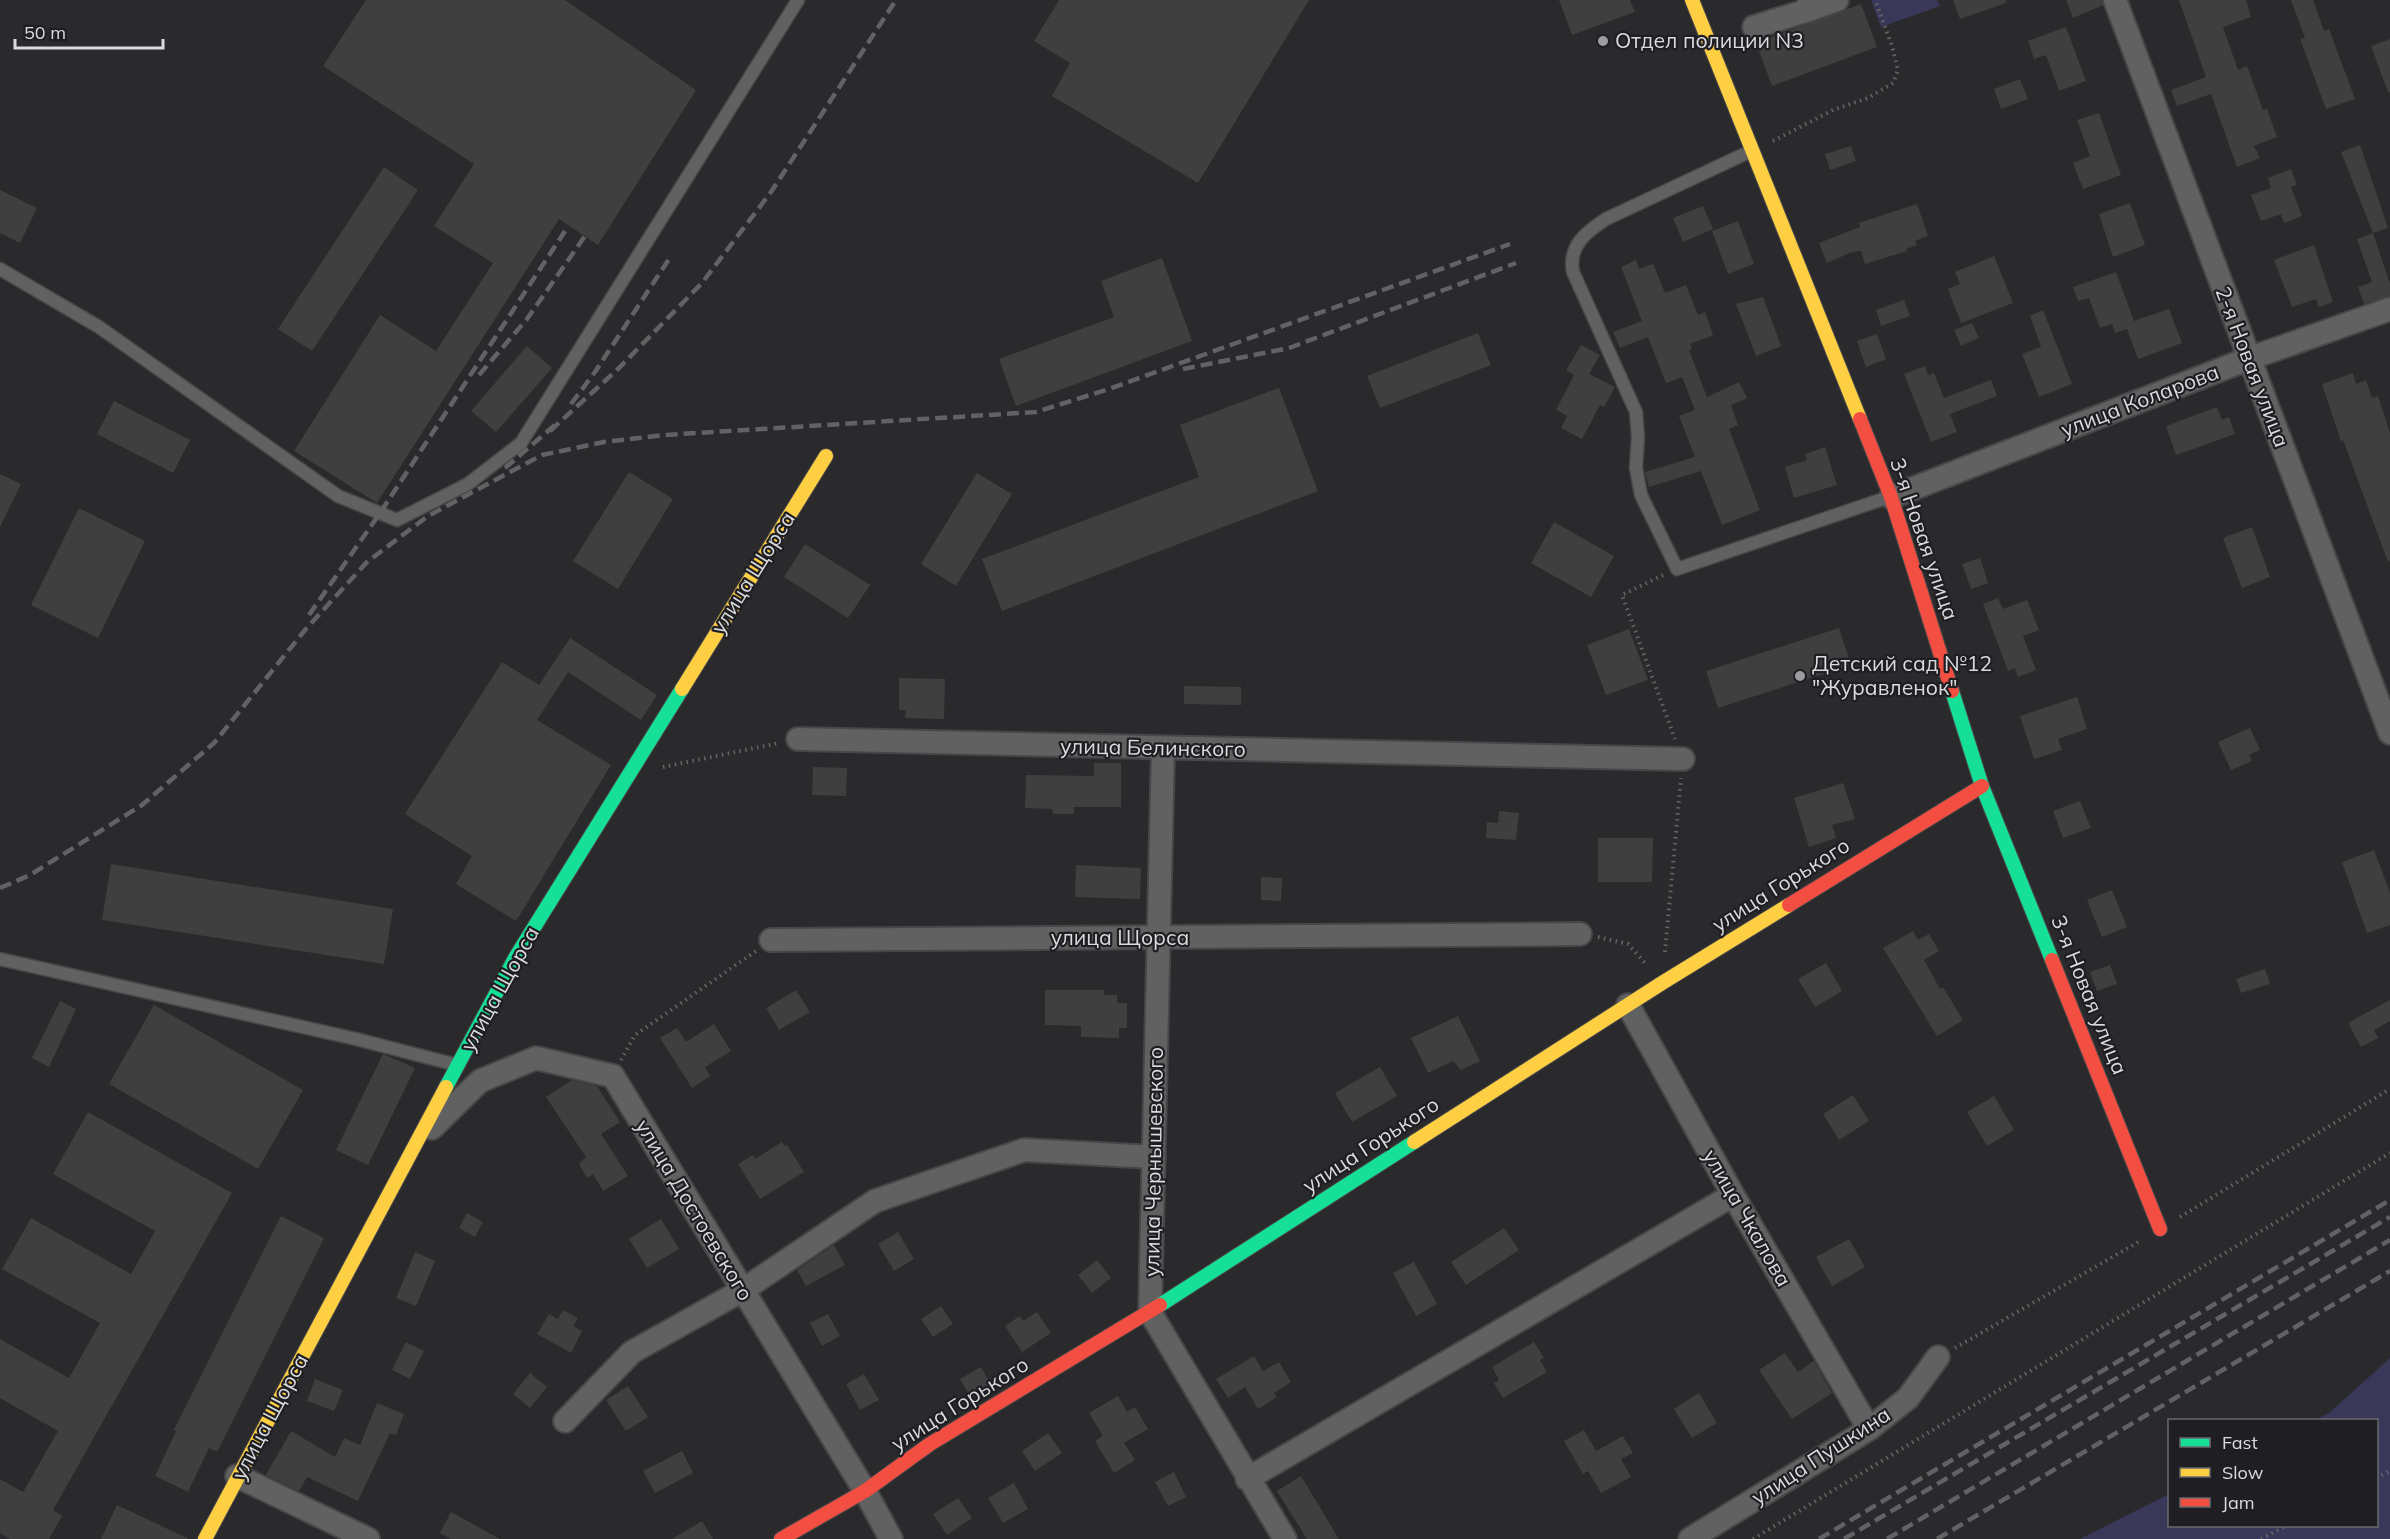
<svg xmlns="http://www.w3.org/2000/svg" width="2390" height="1539" viewBox="0 0 2390 1539" font-family="Mulish,sans-serif">
<style>
.green{fill:#3a3859}
.building{fill:#3f3f40}
.lines{fill:none;stroke-linecap:round;stroke-linejoin:round}
.lane-casing{stroke:#474749;stroke-width:15}
.street-casing{stroke:#474749;stroke-width:26}
.fast-casing{stroke:#474749;stroke-width:16}
.slow-casing{stroke:#474749;stroke-width:16}
.jam-casing{stroke:#474749;stroke-width:16}
.path{stroke:#666667;stroke-width:4;stroke-dasharray:1.5 4.5;stroke-linecap:butt}
.lane{stroke:#616162;stroke-width:12}
.street{stroke:#616162;stroke-width:22}
.fast{stroke:#16e098;stroke-width:14}
.slow{stroke:#ffcf43;stroke-width:14}
.jam{stroke:#f24e42;stroke-width:14}
.rail{stroke:#626264;stroke-width:4.5;stroke-dasharray:12 6;stroke-linecap:butt}
.poi-dot{fill:#9c9d9f;stroke:#1f1f23;stroke-width:2}
.labels{text-anchor:middle;stroke-width:4.5;stroke-linejoin:round;paint-order:stroke}
.poi-label{font-size:21px;fill:#dadbdd;stroke:#1f1f23;text-anchor:start}
.street-label{font-size:21px;fill:#dadbdd;stroke:#1f1f23}
</style>
<rect width="100%" height="100%" fill="#2a2a2c"/>
<!-- green -->
<path class="green" d="M1871,0h66l3,6 -59,21z
M2390,1358v181h-310l89,-45 1,32h206v-106h-61l14,-7z"/>
<!-- building -->
<path class="building" d="M366,0h199l131,90 -98,155 -39,-26 -182,284 -83,-52 86,-136 56,36 57,-88 -59,-37 40,-62 -151,-98z
M1059,0h250l-111,183 -146,-87 18,-33 -36,-22z
M1559,0h71l5,12 -63,23z
M1953,0h53v3l-46,16z
M2066,0h36l1,5 -30,13z
M2179,0h67l5,17 -28,10 15,43 9,-4 16,44 4,-1 10,28 -23,9 6,12 -23,9 -26,-73 -34,12 -6,-16 35,-13z
M2291,0h22l11,31 5,-2 26,70 -29,10 -26,-70 5,-1z
M1861,4l16,43 -105,39 -16,-43z
M2066,27l20,54 -27,10 -13,-36 -12,4 -6,-18z
M2390,39v53h-2l-17,-46z
M2020,79l8,20 -27,10 -7,-20z
M2099,113l22,62 -38,14 -10,-26 17,-7 -13,-36z
M2360,145l28,83 -15,5 -32,-81z
M1851,146l5,15 -26,9 -5,-16z
M384,167l34,23 -106,161 -34,-22z
M2291,169l6,16 -6,2 11,29 -18,7 -3,-9 -20,7 -10,-26 20,-7 -3,-10z
M0,190l37,18 -17,35 -20,-10z
M2130,203l15,42 -32,12 -14,-43z
M1917,204l11,32 -13,5 2,4 -11,4 1,2 -42,13 -4,-13 -9,1 -25,11 -8,-20 41,-16 -1,-4z
M1703,206l10,23 -30,13 -10,-24z
M1738,221l16,43 -26,10 -16,-43z
M2373,233l17,51v12l-26,8 -6,-17 14,-5 -15,-43z
M2314,245l19,57 -14,5 -3,-8 -24,8 -18,-47z
M1994,256l19,47 -52,20 -13,-34 12,-5 -5,-12z
M1162,258l30,83 -176,65 -17,-47 115,-42 -13,-36z
M1636,260l3,9 14,-5 12,29 21,-8 12,30 7,-3 8,23 -23,9 2,5 -3,1 18,47 32,-15 8,16 -16,7 7,20 -9,4 31,81 -38,15 -21,-54 -52,16 -4,-15 50,-15 -16,-41 16,-6 -13,-33 -16,6 -18,-46 -28,11 -7,-16 29,-11 -21,-54z
M2116,272l18,49 35,-12 13,34 -44,16 -11,-30 -12,4 -3,-9 -12,4 -11,-30 -11,3 -5,-14z
M1763,297l18,49 -25,10 -20,-52z
M1904,300l6,16 -29,10 -5,-16z
M2043,310l29,74 -33,13 -17,-43 19,-7 -11,-31z
M1972,323l7,15 -18,8 -7,-16z
M1478,333l13,32 -111,43 -13,-32z
M1877,334l9,25 -20,8 -9,-26z
M1581,345l19,10 -11,19 26,13 -11,20 -4,-2 -18,34 -21,-11 6,-12 -11,-6 18,-35 -8,-5z
M527,346l25,22 -56,64 -25,-21z
M1925,366l3,9 6,-2 10,25 47,-18 6,16 -47,18 7,18 -26,10 -27,-68z
M2353,373l3,11 10,-4 6,18 6,-2 12,37v128l-2,1 -45,-122 -2,1 -19,-57z
M1279,388l39,103 -316,120 -20,-52 217,-82 -19,-52z
M114,401l76,39 -17,33 -76,-39z
M2217,407l5,13 7,-3 6,17 -59,21 -10,-29z
M1825,447l12,38 -43,13 -9,-31 22,-7 -2,-6z
M629,472l44,27 -55,90 -45,-28z
M977,473l35,21 -56,92 -35,-22z
M0,474l21,10 -21,43z
M79,508l66,33 -47,97 -67,-33z
M1554,522l60,34 -23,41 -60,-34z
M2252,527l18,50 -28,11 -19,-50z
M805,544l65,41 -22,33 -64,-41z
M1980,558l8,25 -17,6 -9,-25z
M1998,598l5,11 24,-9 12,30 -16,6 13,34 -18,7 -3,-9 -7,3 -25,-67z
M1839,628l12,37 -133,43 -12,-37z
M1629,629l19,51 -42,15 -19,-50z
M570,638l87,57 -16,25 -73,-48 -31,48 74,45 -95,156 -60,-37 16,-28 -67,-42 97,-152 37,23z
M899,678l46,1 -1,40 -39,-1 1,-8h-7z
M1184,686l57,1v18l-57,-1z
M2077,697l10,32 -29,10 4,11 -28,9 -14,-43z
M2250,728l10,22 -11,5 3,6 -21,9 -13,-28z
M1094,763h27v44h-47v7h-21l-1,-5 -27,-1 1,-33 68,1z
M813,767l34,1 -1,28 -34,-1z
M1843,783l12,36 -23,6 4,13 -27,9 -15,-49z
M2080,801l11,27 -28,10 -10,-27z
M1499,811l20,2 -3,27 -30,-2 1,-16 11,1z
M1598,838h55l-1,44h-54z
M2374,850l16,43v32l-23,8 -25,-71z
M111,864l282,45 -9,55 -282,-44z
M1076,865l65,3 -1,31 -65,-2z
M1261,877l21,1 -1,23 -20,-1z
M2112,890l15,37 -25,10 -15,-37z
M1913,931l5,9 11,-6 10,17 -15,9 16,29 3,-2 20,33 -26,16 -54,-88z
M1826,963l16,28 -27,16 -17,-28z
M2110,965l7,19 -20,7 -7,-19z
M2265,969l5,15 -29,9 -5,-14z
M796,990l14,22 -31,18 -13,-22z
M1045,990h59v5h13v8h10v25h-8v10l-38,-1v-11l-36,-1z
M2390,1000v21l-16,9 4,8 -17,9 -13,-24z
M60,1001l16,8 -27,58 -17,-9z
M154,1005l149,85 -45,79 -149,-85z
M1458,1016l22,45 -19,9 -8,-9 -25,12 -17,-35z
M714,1024l17,27 -26,16 5,9 -18,12 -32,-50 17,-10 9,14z
M383,1054l32,14 -47,97 -32,-15z
M1380,1067l17,29 -45,26 -17,-29z
M572,1080l25,6 23,36 -19,12 27,42 -25,15 -10,-17 -6,4 -8,-14 7,-7 -40,-60z
M1853,1095l16,26 -30,19 -16,-26z
M1994,1096l20,34 -27,16 -20,-34z
M88,1112l144,81 -179,317 9,6 -13,23h-39l-10,-6v-54l23,13 35,-61 -58,-33v-59l69,39 31,-55 -98,-54 29,-51 100,56 24,-43 -102,-57z
M782,1142l3,4 2,-1 17,27 -44,27 -22,-35 15,-9 2,4z
M467,1213l16,9 -8,15 -16,-9z
M281,1216l43,22 -107,214 -8,-4 -21,44 -33,-16 21,-45 -2,-1z
M661,1219l18,30 -32,19 -18,-29z
M1504,1228l15,22 -53,35 -15,-23z
M898,1232l16,27 -20,12 -16,-27z
M1849,1239l16,28 -33,19 -16,-29z
M834,1245l11,20 -39,21 -9,-16z
M415,1252l20,9 -19,45 -20,-8z
M1097,1260l14,18 -19,15 -14,-18z
M1414,1262l23,42 -21,12 -23,-43z
M941,1306l12,18 -20,13 -12,-18z
M563,1310l15,8 -5,8 9,5 -11,22 -34,-19 12,-20 9,5z
M1037,1312l14,21 -29,19 -17,-26 15,-10 3,5z
M828,1314l12,22 -18,10 -12,-23z
M406,1342l18,9 -14,28 -18,-9z
M1534,1342l10,16 -4,2 7,12 -44,26 -9,-15 5,-3 -7,-13z
M1785,1353l13,19 16,-11 18,32 -40,26 -33,-49z
M1254,1356l9,15 16,-9 12,20 -17,11 3,4 -19,12 -13,-22 -17,11 -12,-19z
M981,1367l11,19 -21,12 -11,-19z
M530,1373l17,14 -17,21 -17,-14z
M864,1374l15,26 -19,10 -14,-26z
M315,1379l28,11 -9,21 -27,-10z
M628,1386l20,31 -22,14 -20,-31z
M1699,1393l18,30 -25,15 -18,-29z
M1118,1396l9,16 8,-5 13,22 -24,14 11,17 -21,13 -19,-32 8,-5 -14,-23z
M377,1403l27,11 -8,21 -6,-2 -32,68 -51,-24 -8,14 -33,-16 25,-44 44,26 9,-19 16,7z
M1584,1430l12,21 27,-15 10,17 -12,6 10,18 -30,16 -13,-22 -5,3 -19,-33z
M1048,1433l14,20 -27,18 -13,-20z
M682,1451l11,22 -38,20 -12,-22z
M1174,1472l12,25 -18,9 -13,-24z
M1301,1476l38,63h-32l-30,-48z
M1014,1483l14,26 -25,14 -15,-25z
M958,1498l14,20 -25,17 -14,-21z
M117,1505l70,33v1h-86z
M451,1512l49,27h-49l-11,-6z
M702,1521l11,18h-41z"/>
<g class="lines">
<!-- lane casing -->
<g class="lane-casing">
<path id="lane" d="M1751,151l-145,68c-20,13 -38,27 -33,53l63,140 2,25 -2,31 5,27 36,74 212,-72
M0,269l99,58 239,169 59,24 71,-36 53,-41 277,-443
M0,959l356,80 101,26"/>
</g>
<!-- street casing -->
<g class="street-casing">
<path id="street" d="M1809,0l3,9 25,-9
M2115,0l275,733
M1754,27l58,-18
M1891,497l357,-138 142,-50
M798,739l885,20
M1163,749l-13,563 135,227
M771,940l809,-6
M1628,1005l105,190 136,234
M432,1128l48,-47 56,-23 77,18 252,415 26,48
M565,1421l67,-69 111,-62 132,-89 149,-51 130,7
M237,1476l131,63
M1247,1479l486,-284
M1690,1539l179,-110 39,-31 30,-41"/>
</g>
<!-- fast casing -->
<g class="fast-casing">
<path id="fast" d="M1952,691l30,95 70,174
M446,1087l69,-129 167,-269
M1160,1305l254,-163"/>
</g>
<!-- slow casing -->
<g class="slow-casing">
<path id="slow" d="M1692,0l168,419
M682,689l144,-233
M1414,1142l248,-159 127,-78
M205,1539l241,-452"/>
</g>
<!-- jam casing -->
<g class="jam-casing">
<path id="jam" d="M1860,419l31,78 61,194
M1789,905l193,-119
M2052,960l108,269
M781,1539l84,-48 65,-47 230,-139"/>
</g>
<!-- path -->
<path class="path" d="M1773,141l60,-31 35,-12 25,-15 5,-13 -6,-24 -17,-46
M1663,575l-41,20 53,144
M663,767l116,-24
M1598,937l30,7 18,20
M1665,952l16,-174
M621,1060l14,-25 121,-84
M2180,1217l210,-128
M1955,1348l185,-107
M2376,1478l14,-7
M1753,1539l637,-386
M2261,1539l25,-13"/>
<!-- lane -->
<use href="#lane" class="lane"/>
<!-- street -->
<use href="#street" class="street"/>
<!-- fast -->
<use href="#fast" class="fast"/>
<!-- slow -->
<use href="#slow" class="slow"/>
<!-- jam -->
<use href="#jam" class="jam"/>
<!-- rail -->
<path class="rail" d="M1183,369l106,-21 227,-85
M479,375l48,-56 58,-83
M571,404l24,-32 74,-113
M550,431l68,-62 84,-86 69,-91 125,-192
M505,468l50,-43
M309,615l71,-102 185,-282
M0,888l30,-13 112,-70 72,-62 91,-113 62,-68 61,-46 114,-61 62,-13 61,-7 371,-23 73,-23 401,-145
M1819,1539l571,-339
M1844,1539l546,-322
M1887,1539l503,-299
M1937,1539l453,-268"/>
</g>
<!-- markers -->
<g class="poi-dot">
<circle cx="1603" cy="41" r="6"/>
<circle cx="1800" cy="676" r="6"/>
</g>
<g class="labels">
<!-- poi labels -->
<g class="poi-label">
<text x="1615" y="48">Отдел полиции N3</text>
<text x="1812" y="671">Детский сад №12<tspan x="1812" dy="24">"Журавленок"</tspan></text>
</g>
<!-- street labels -->
<g class="street-label">
<text transform="translate(2252 367) rotate(69)" y="7">2-я Новая улица</text>
<text transform="translate(2140 401) rotate(-21)" y="7">улица Коларова</text>
<text transform="translate(1924 539) rotate(71)" y="7">3-я Новая улица</text>
<text transform="translate(753 573) rotate(-58)" y="7">улица Щорса</text>
<text transform="translate(1153 748) rotate(1)" y="7">улица Белинского</text>
<text transform="translate(1781 885) rotate(-32)" y="7">улица Горького</text>
<text x="1120" y="945">улица Щорса</text>
<text transform="translate(500 989) rotate(-61)" y="7">улица Щорса</text>
<text transform="translate(2089 995) rotate(68)" y="7">3-я Новая улица</text>
<text transform="translate(1371 1145) rotate(-33)" y="7">улица Горького</text>
<text transform="translate(1154 1162) rotate(-89)" y="7">улица Чернышевского</text>
<text transform="translate(694 1210) rotate(59)" y="7">улица Достоевского</text>
<text transform="translate(1747 1218) rotate(60)" y="7">улица Чкалова</text>
<text transform="translate(960 1404) rotate(-32)" y="7">улица Горького</text>
<text transform="translate(270 1417) rotate(-62)" y="7">улица Щорса</text>
<text transform="translate(1821 1456) rotate(-33)" y="7">улица Пушкина</text>
</g>
</g>
<!-- legend -->
<rect x="2168" y="1419" width="210" height="108" fill="#1f1f23" stroke="#6a6a6d" stroke-width="1.5"/>
<rect x="2180" y="1438" width="30" height="9" fill="#16e098" stroke="#6a6a6d" stroke-width="1.5"/>
<text x="2222" y="1449" font-size="18" fill="#dadbdd">Fast</text>
<rect x="2180" y="1468" width="30" height="9" fill="#ffcf43" stroke="#6a6a6d" stroke-width="1.5"/>
<text x="2222" y="1479" font-size="18" fill="#dadbdd">Slow</text>
<rect x="2180" y="1498" width="30" height="9" fill="#f24e42" stroke="#6a6a6d" stroke-width="1.5"/>
<text x="2222" y="1509" font-size="18" fill="#dadbdd">Jam</text>
<!-- scale -->
<path d="M15 39v9h148v-9" fill="none" stroke="#dadbdd" stroke-width="3"/>
<text x="24" y="39" font-size="18" fill="#dadbdd" stroke="#1f1f23" stroke-width="4.5" paint-order="stroke">50 m</text>
</svg>
